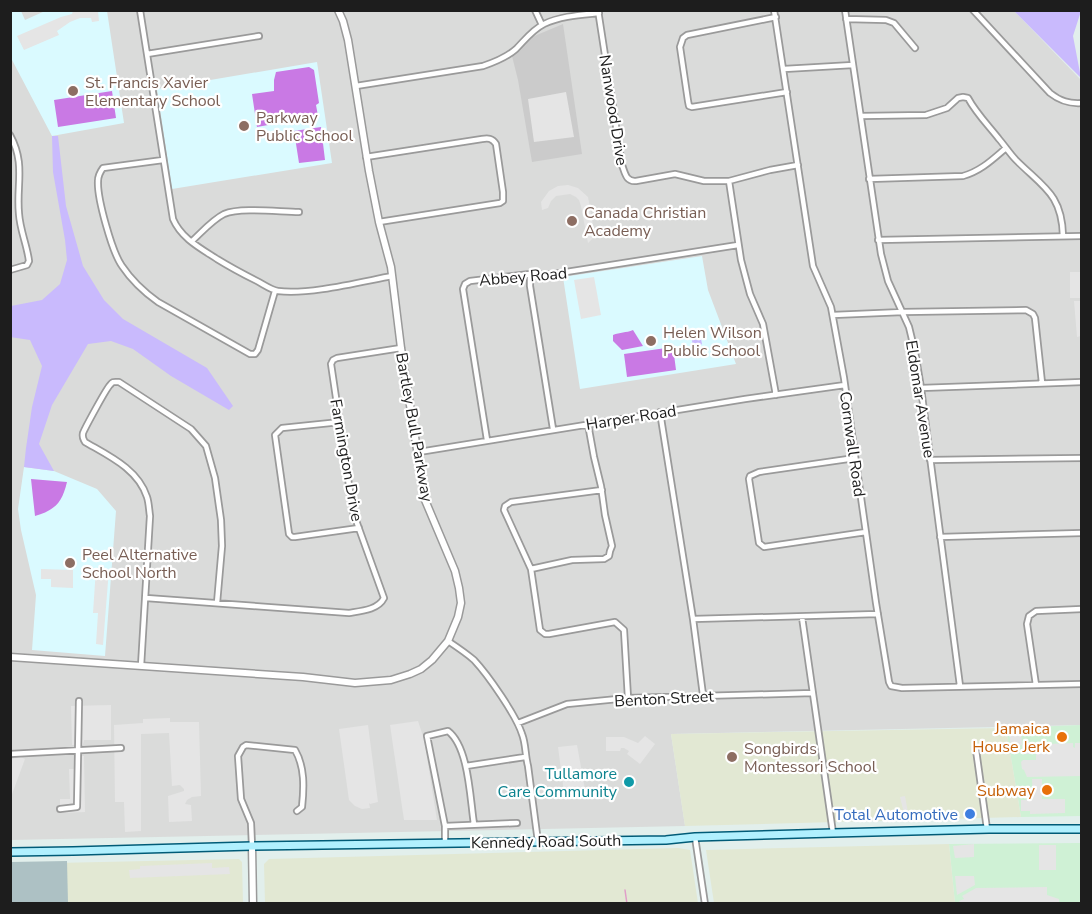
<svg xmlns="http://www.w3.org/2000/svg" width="1092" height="914" viewBox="0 0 1092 914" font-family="'Nunito Sans',sans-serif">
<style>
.residential{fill:#dadbda}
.commercial{fill:#cff1d5}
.industrial{fill:#e2e8d3}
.education{fill:#dafaff}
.religious{fill:#cbcbcb}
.construction{fill:#adc1c4}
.park{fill:#c9bafd}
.pitch{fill:#c979e4}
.parking{fill:#e5e5e5}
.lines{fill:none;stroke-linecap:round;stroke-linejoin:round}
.stream{stroke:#e09ec8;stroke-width:1.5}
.minor-casing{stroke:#9a9a9a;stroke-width:8}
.tertiary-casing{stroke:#9a9a9a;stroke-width:9}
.secondary-casing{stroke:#005b77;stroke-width:10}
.minor{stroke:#fff;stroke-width:4.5}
.tertiary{stroke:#fff;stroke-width:6}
.secondary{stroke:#b1f0fe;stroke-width:7}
.education-dot{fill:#8d6e63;stroke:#fff;stroke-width:2}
.food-dot{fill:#e8710a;stroke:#fff;stroke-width:2}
.culture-dot{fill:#0f9aa8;stroke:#fff;stroke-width:2}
.shop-dot{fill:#3f7fe0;stroke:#fff;stroke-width:2}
.labels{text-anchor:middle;stroke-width:4.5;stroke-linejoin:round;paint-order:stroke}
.education-label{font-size:16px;fill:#785e54;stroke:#fff;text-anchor:start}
.street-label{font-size:16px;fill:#1d1d1d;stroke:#fff}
.food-label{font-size:16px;fill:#c56008;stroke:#fff;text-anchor:end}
.culture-label{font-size:16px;fill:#0d838f;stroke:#fff;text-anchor:end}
.shop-label{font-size:16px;fill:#366cbe;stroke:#fff;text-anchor:end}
</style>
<rect width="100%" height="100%" fill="#e2efec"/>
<!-- residential -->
<path class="residential" d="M10,11h1004l67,69v645l-410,9 14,92 -674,14z"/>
<!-- commercial -->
<path class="commercial" d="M1081,725v91l-60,1 -15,-89z
M1081,843v60h-126l-6,-59z"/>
<!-- industrial -->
<path class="industrial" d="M1006,728l15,89 -336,9 -14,-92z
M949,844l6,59h-241l-8,-53z
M678,848l12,2 8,53h-433l-1,-39 5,-5z
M239,859l3,3 1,41h-232l-1,-39z"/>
<!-- education -->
<path class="education" d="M10,11h11l4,9 20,-9h62l17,112 -72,13 -41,-78z
M317,62l15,101 -160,26 -15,-100z
M702,256l6,34 28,74 -156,25 -17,-112z
M24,467l30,4 43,18 19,22 -11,145 -73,-6 4,-55 -15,-65 -3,-21z"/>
<!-- religious -->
<path class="religious" d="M563,24l19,130 -50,8 -14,-82 -6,-24 9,-6 11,-13z"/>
<!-- construction -->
<path class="construction" d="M67,861l1,42h-57v-41z"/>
<!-- park -->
<path class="park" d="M1014,11h67l-8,25 8,42z
M52,136h6l8,70 17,60 21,34 19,19 84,49 26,38 -4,4 -58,-34 -38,-27 -22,-8 -23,3 -36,61 -13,39 15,27 -30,-4 2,-19 6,-41 10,-41 -12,-26 -20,-3 1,-31 31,-6 18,-16 7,-24 -2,-20 -12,-68z
M699,329l3,15 -3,2h-6l-3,-16z"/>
<!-- pitch -->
<path class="pitch" d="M309,67l5,3 5,33 -3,2 2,11 -61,11 -5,-33 22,-3v-11l2,-8z
M112,91l4,27 -58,9 -4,-27z
M321,127l4,33 -26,3 -5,-32z
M633,330l10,16 -21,4 -9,-9v-6c7,-3 13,-2 20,-5z
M673,347l3,23 -49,7 -3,-23z
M31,479l36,3c-5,21 -12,28 -32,34z"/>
<!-- parking -->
<path class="parking" d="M73,11h25l1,10 -7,1 -1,-4h-11l-10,4 -13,9 2,4 -35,15 -7,-14 44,-19 11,-3z
M566,92l8,45 -40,5 -6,-43z
M568,185l10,3 10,9 7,39 -7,7 -7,-37 -2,-6 -3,-3 -6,-3 -14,2 -5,5 -3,7 -6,2 -1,-8 8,-11 9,-5z
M1070,272h11v26h-11z
M594,277l7,38 -20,4 -7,-39z
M1074,301h7v35l-4,1z
M96,568l13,1 -6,76 -7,-1 2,-31h-5z
M41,569l32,1v18l-22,-1v-8h-10z
M111,705v35h-27l-1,5h-11l-1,-39z
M170,718v4h29l2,74 -9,1 -5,3 -2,4 6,1 1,16 -23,1 -1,-26 16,-5v-2l-4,-4 -8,1 -3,-53 -28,1v97l-16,1 -1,-30h-9l-1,-77 29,-2v-4z
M418,721l6,18 13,81h-33l-14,-95z
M368,725l10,77 -8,2 -1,-1 1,5 -8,1 -7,-3 -6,-6 -10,-71z
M1009,730h12l1,15 51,-2v4l2,1v-5h6v33l-54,1 -3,-7 -2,-1 -1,-7 2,-2h13v-6h-13l-1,-9 -3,1v4h-8z
M645,736l10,8 -15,20 -13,-10 2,-3 -5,-3h-3l-1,3h-14v-14h18l14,6z
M577,745l9,50 -21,5 -7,-53z
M84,756l1,56 -25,1v-14h10l-1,-30h5v-12z
M21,757l4,2 -14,38v-38z
M1032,779h10v20h23v14l-35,1v-3h-9v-11h12z
M905,796l3,17 35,-2 1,6h-39l-5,-20z
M974,844v13l-19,1 -2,-12z
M1039,845h17v25h-17z
M212,863v5l17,-1 1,7 -100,4 -1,-8 11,-1v-3z
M974,876l1,9 -18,10 -2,-19z
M1047,887v8l12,4v4h-99l-1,-2 5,-2 -2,-3 14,-8z"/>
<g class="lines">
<!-- stream -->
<path class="stream" d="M625,890l2,14"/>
<!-- minor casing -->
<g class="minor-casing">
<path id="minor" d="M140,10l33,209c8,19 27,29 44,40 13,8 26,15 40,22 6,3 14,9 21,10 31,4 82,-9 114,-15
M535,10l7,15
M598,10l24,155c3,8 4,17 14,16l39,-7 29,7h25l41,-11 28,-5
M774,10l39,256 18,41 13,71 32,225 13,79 2,4 11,2 180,-4
M845,10l36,244 7,27 21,46 6,25 6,36 39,298
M973,10l77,83c10,8 19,11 32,10
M776,17l-89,18 -4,3 -3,9 8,54 1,5 3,1 95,-15
M846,19l40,1 8,3 21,25
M147,54l112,-18
M784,69l69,-4
M356,86l127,-20c12,-4 24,-9 33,-17 9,-9 16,-19 28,-25 17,-8 36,-9 55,-11
M861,116l65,-1 21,-7 11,-10 5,-1 5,1c8,15 20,27 31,41 6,7 11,15 17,21 27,27 46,34 47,76
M10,135c16,29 6,50 9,79 1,16 8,31 10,47l-2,4 -17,5
M366,157l116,-18c6,-1 10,-1 14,5l7,48v9l-3,2 -121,19
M163,160l-60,8c-3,4 -5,7 -5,13 -1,17 14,71 24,85 10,15 22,26 36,36l92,52h5l3,-4 17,-59
M869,179l94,-3c18,-5 30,-17 43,-28
M729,181l12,79 9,34 13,30 13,71
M878,240l204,-4
M192,241c9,-8 20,-21 32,-27 17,-7 56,-2 75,-2
M530,274v12l23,143
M833,315l70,-3 123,-2 7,4 2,4 7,65
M921,388l161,-6
M660,412l33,207 10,76
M340,422l-58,6 -7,7 14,99 3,3h3l64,-9
M487,440l-24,-151 2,-5 5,-3 60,-7 17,1 191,-30
M419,452l326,-53 100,-14
M855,458l-96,14 -9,4 -1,3 10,64 5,4 102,-15
M930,460l152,-2
M602,490l-91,12 -6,4 -1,4 27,59 9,61 5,4h4l66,-12 9,8 4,68
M940,537l142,-4
M531,569l41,-9 32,-1 5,-3 1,-5 2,-5 -7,-31 -4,-29 -7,-29 -6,-33
M146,598l203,15c12,-2 29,-3 35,-15l-31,-86 -22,-148 2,-4 4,-2 64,-10
M802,617l31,216
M693,619l185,-5
M448,641c9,6 18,12 26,19 14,15 42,55 48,74 4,10 3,21 6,32l10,76
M141,666l9,-150c-1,-6 -1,-13 -3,-19 -9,-28 -38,-41 -62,-55 -2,-4 -3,-4 -2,-9 2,-5 23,-44 27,-48 3,-4 4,-3 9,-3l72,47 15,17 9,32 6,42 1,26 -5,57
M1036,685l-9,-61 2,-8 7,-5 46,-2
M518,723l49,-19 61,-6 185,-5
M976,750l11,79
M10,754l111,-6
M466,766l59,-9
M60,809l17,-2 2,-106
M445,826l72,-3
M695,837l10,67
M445,843v-17l-18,-90 21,-5c21,16 22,68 26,93
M252,846l-1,-23 -10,-24 -3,-43 5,-9 3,-2 49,5c10,17 9,38 7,57l-5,4"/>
</g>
<!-- tertiary casing -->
<g class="tertiary-casing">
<path id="tertiary" d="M10,657l293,20 52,6 36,-3 19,-6 11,-5 11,-9 16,-19 10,-24 3,-14 -2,-15 -4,-17 -30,-71 -24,-152 -10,-81 -12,-45 -10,-51 -21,-131 -5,-19 -5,-11
M252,846l1,58"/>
</g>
<!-- secondary casing -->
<g class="secondary-casing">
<path id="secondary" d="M10,852l63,-1 179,-5 414,-6 29,-3 138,-4 156,-4h93"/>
</g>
<!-- minor -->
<use href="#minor" class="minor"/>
<!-- tertiary -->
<use href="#tertiary" class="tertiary"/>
<!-- secondary -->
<use href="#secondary" class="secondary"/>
</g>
<!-- markers -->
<g class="education-dot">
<circle cx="73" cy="91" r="6"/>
<circle cx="244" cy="126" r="6"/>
<circle cx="572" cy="221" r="6"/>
<circle cx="651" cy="341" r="6"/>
<circle cx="70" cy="563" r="6"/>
<circle cx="732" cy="757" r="6"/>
</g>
<g class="food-dot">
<circle cx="1062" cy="737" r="6"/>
<circle cx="1047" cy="790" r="6"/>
</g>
<circle class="culture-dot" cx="629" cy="782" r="6"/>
<circle class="shop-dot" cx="970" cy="814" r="6"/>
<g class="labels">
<!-- education labels -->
<g class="education-label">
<text x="85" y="88">St. Francis Xavier<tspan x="85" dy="18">Elementary School</tspan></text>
<text x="256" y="123">Parkway<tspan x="256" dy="18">Public School</tspan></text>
<text x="584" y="218">Canada Christian<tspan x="584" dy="18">Academy</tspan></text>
<text x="663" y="338">Helen Wilson<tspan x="663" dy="18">Public School</tspan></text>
<text x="82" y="560">Peel Alternative<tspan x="82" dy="18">School North</tspan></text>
<text x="744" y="754">Songbirds<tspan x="744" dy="18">Montessori School</tspan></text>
</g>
<!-- street labels -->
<g class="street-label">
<text transform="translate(614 110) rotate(81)" y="6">Nanwood Drive</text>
<text transform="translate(523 276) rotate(-5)" y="6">Abbey Road</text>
<text transform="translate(921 399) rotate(81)" y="6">Eldomar Avenue</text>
<text transform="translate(631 417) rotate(-9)" y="6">Harper Road</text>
<text transform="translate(415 427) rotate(80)" y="6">Bartley Bull Parkway</text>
<text transform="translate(853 444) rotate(82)" y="6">Cornwall Road</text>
<text transform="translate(347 460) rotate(80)" y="6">Farmington Drive</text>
<text transform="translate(664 698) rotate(-3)" y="6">Benton Street</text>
<text transform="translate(546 841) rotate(-1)" y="6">Kennedy Road South</text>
</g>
<!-- food labels -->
<g class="food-label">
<text x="1050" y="734">Jamaica<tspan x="1050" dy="18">House Jerk</tspan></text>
<text x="1035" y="796">Subway</text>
</g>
<!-- culture labels -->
<g class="culture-label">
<text x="617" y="779">Tullamore<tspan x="617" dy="18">Care Community</tspan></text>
</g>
<!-- shop labels -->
<g class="shop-label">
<text x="958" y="820">Total Automotive</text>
</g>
</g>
<!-- border -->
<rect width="1092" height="914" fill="none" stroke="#1d1d1d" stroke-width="24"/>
</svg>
